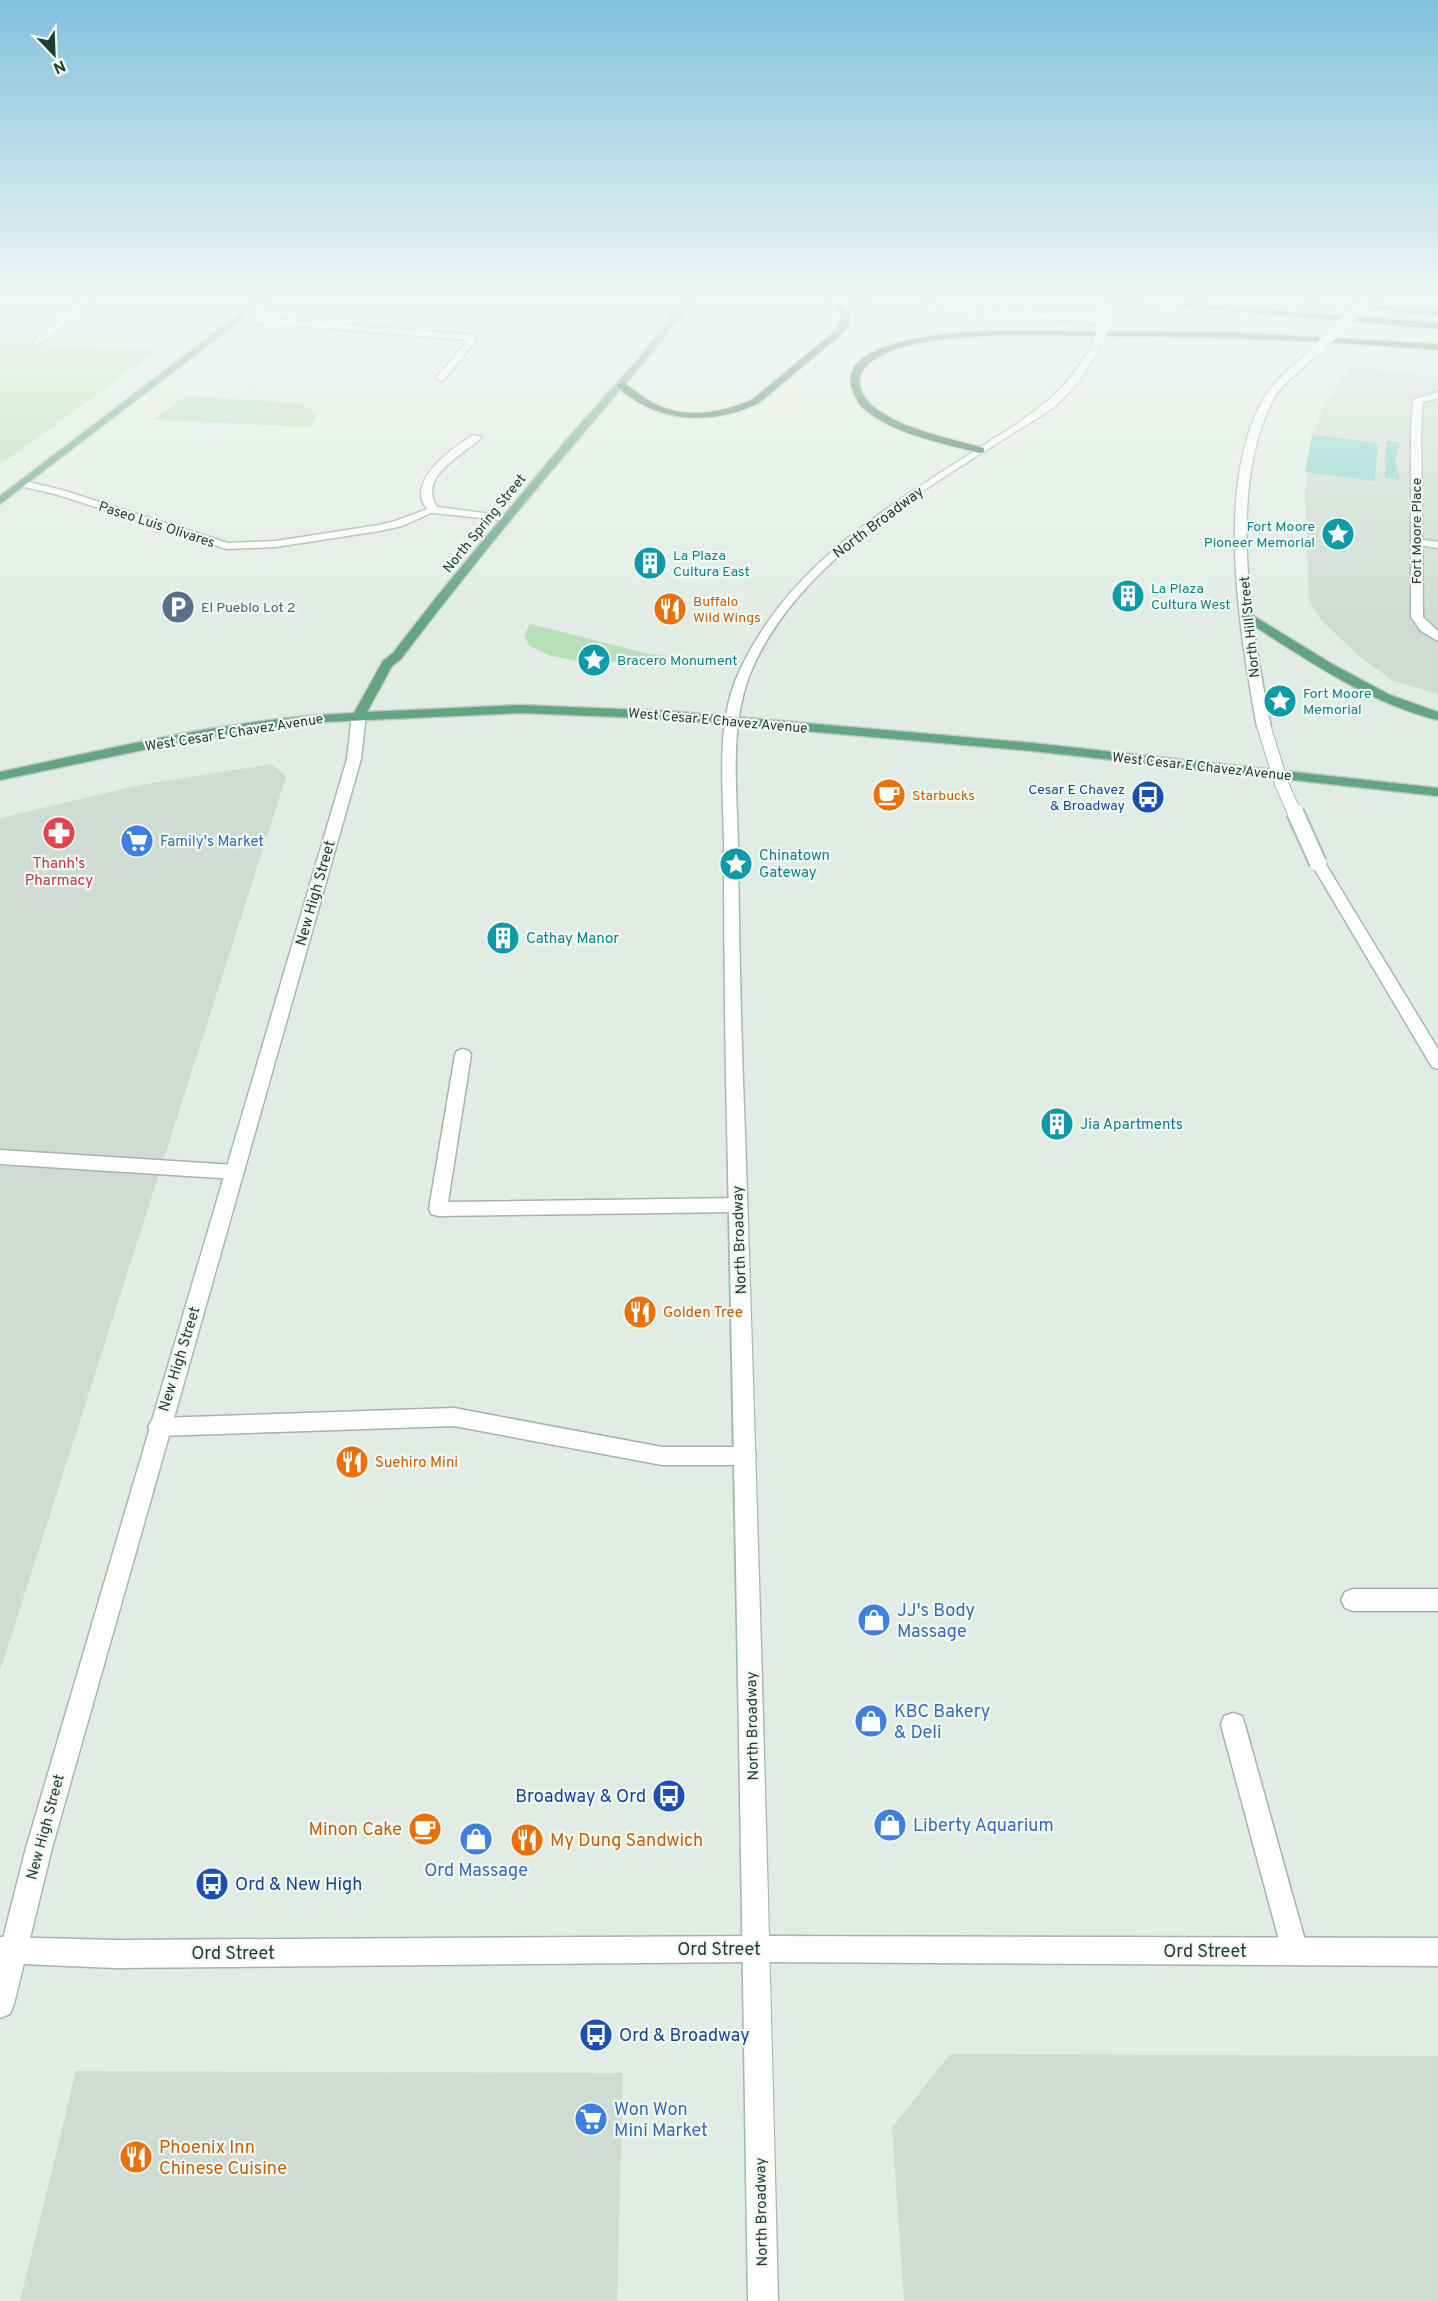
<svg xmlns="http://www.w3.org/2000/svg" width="1438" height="2301" viewBox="0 0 1438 2301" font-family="Overpass,sans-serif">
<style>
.built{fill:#cfdcd3}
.green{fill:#b9dfb9}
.water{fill:#86d4cb}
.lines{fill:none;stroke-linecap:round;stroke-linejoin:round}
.lane-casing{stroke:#a3b5aa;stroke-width:3}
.street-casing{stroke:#a3b5aa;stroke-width:3}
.secondary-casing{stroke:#a2bcac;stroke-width:3}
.primary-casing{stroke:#c1c9c4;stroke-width:3}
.highway-casing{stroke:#c1c9c4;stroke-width:3}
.lane{fill:#fff;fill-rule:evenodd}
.street{fill:#fff;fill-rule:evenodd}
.secondary{fill:#fff;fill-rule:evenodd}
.primary{fill:#63a482;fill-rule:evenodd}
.highway{fill:#2b6c4d;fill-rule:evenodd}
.secondary-bridge-far2-casing{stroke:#a2bcac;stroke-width:11;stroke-linecap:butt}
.secondary-bridge-far1-casing{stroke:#a2bcac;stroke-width:15;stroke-linecap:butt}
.secondary-bridge-casing{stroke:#a2bcac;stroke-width:20;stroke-linecap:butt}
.secondary-bridge-far2{stroke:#fff;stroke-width:10}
.secondary-bridge-far1{stroke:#fff;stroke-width:13}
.secondary-bridge{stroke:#fff;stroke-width:16}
.labels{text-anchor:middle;stroke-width:4.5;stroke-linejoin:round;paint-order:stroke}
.far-street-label{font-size:14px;fill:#203e2e;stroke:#f2f9f3}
.far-culture-label{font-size:14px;fill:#0d838f;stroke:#f2f9f3;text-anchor:start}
.far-food-label{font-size:14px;fill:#c56008;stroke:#f2f9f3;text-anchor:start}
.far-service-label{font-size:14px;fill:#4e5e75;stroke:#f2f9f3;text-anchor:start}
.far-transit-label{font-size:14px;fill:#164399;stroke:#f2f9f3;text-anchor:end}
.street-label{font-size:15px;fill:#203e2e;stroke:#f2f9f3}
.shop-label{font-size:15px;fill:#366cbe;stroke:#f2f9f3;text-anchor:start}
.culture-label{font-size:15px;fill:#0d838f;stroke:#f2f9f3;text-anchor:start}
.health-label{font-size:15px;fill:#be3a42;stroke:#f2f9f3}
.food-label{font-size:15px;fill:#c56008;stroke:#f2f9f3;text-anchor:start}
.near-shop-label{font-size:18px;fill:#366cbe;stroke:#f2f9f3;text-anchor:start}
.near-transit-label{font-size:18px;fill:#164399;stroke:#f2f9f3;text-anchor:start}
.near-food-label{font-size:18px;fill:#c56008;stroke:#f2f9f3;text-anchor:start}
.near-street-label{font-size:18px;fill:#203e2e;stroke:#f2f9f3}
</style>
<rect width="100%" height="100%" fill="#e1ede4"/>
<!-- built -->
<path class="built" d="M1352,366l86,11v317l-45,-13 -34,-25 -38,-36 -12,-19 -4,-109 7,-57 15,-35z
M272,764l14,13 -286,894v-853l140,-33z
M950,2054l488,2v245h-534l-12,-173z
M76,2071l547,2 -6,228h-597z"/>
<!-- green -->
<path class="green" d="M0,343l156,8 -156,114z
M185,396l114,7 13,7 5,6 -7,11 -157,-7z
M530,624l119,30 19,2 -17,8 -38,-2 -9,-6 -8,-2 -17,7 -28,-5 -22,-10 -5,-11z"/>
<!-- water -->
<path class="water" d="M1312,435l66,8 -3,38 -70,-9z
M1386,441l13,1 -4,19 5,19 -15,-2z"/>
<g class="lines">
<!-- lane casing -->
<g class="lane-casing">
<path id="lane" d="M240,316l234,19 4,3 -34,42 -3,1 -5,-3 32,-38 -231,-19v-4z
M24,481l38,9 166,53 48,-2 103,-16 16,-4 38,-14 5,3 -36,16 -23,5 -103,16 -49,2 -172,-55 -35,-8 -1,-2z
M1416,539l22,3v6l-26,-4v-4z
M463,1049l6,2 2,4 -23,147 290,-4 7,2 2,5 -2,5 -7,2 -300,4 -7,-2 -2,-5 26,-154 2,-4z
M0,1150l235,15 6,2 3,5 -3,5 -6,2 -235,-15z
M454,1408l208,39h83l8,2 3,7 -3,7 -8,2h-83l-208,-39 -295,10 -7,-2 -4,-7 4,-7 7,-2z
M1353,1589h85v22h-85l-8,-3 -4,-8 4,-8z
M1233,1713l9,3 3,9 63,226 -3,10 -10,3 -10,-3 -3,-10 -61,-226 3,-9z"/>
</g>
<!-- street casing -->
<g class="street-casing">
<path id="street" d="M82,301h10l-52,43h-6v-4z
M1438,392v6l-15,4 -2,27 2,188 15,14v10l-17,-10 -10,-14v-188l2,-29z
M473,435l9,2c-18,18 -65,38 -45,70l70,9 4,1v4l-78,-8 -4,-1c-2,-3 -6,-8 -7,-12 -8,-26 34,-54 51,-65z
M755,1936l683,2v28l-683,-4 -640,6 -115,-5v-26l115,3z"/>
</g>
<!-- secondary casing -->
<g class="secondary-casing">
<path id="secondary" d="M847,301h42l210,17 4,-17h8l-4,20 -4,3z
M1094,341l7,2c-11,26 -27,46 -48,65 -104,68 -254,145 -303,266 -21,54 -13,115 -12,172 1,96 3,192 7,287 13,389 24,779 33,1168h-30c-6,-392 -12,-783 -21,-1175 -2,-92 -3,-185 -3,-277 0,-59 -10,-125 16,-179 47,-101 139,-158 230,-216 53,-35 94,-54 124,-113z
M1309,352l8,2c-14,16 -34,27 -44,46 -47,91 -21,230 -2,327l-7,4 -7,-4c-17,-94 -43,-242 7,-329 11,-18 29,-32 45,-46z
M359,711l7,4 -5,44 -309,1089 -38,156 -4,10 -10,4v-68l26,-102 321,-1089 5,-44z
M1318,858l7,5 113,186v20l-6,-2 -121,-204z"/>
</g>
<!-- primary casing -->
<g class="primary-casing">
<path id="primary" d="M256,301h10l-266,203v-8z
M683,301h9c-36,50 -77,94 -116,141 -60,70 -119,143 -175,217l-9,7 -25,46 154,-7 147,6 364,32 406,45v8l-406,-45 -364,-32 -147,-6 -218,10 -108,16 -195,41v-8c117,-25 234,-54 354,-59l29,-52 10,-8 46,-59 128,-155 78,-88z
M1247,612l85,52 58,31 48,17v8c-72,-18 -133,-62 -195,-101l-2,-3z"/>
</g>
<!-- highway casing -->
<g class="highway-casing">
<path id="highway" d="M826,301h10l14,13 -1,9 -6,10 -84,70c-47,23 -104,21 -143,-18l8,-2c12,8 23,18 36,23 29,13 65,6 93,-7l84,-70 5,-14z
M1115,301h42l281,22v6z
M1302,301h37l99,9v6z
M989,331l236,1 213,12v6c-112,-9 -223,-14 -335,-14 -53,-1 -106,-3 -159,3 -23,3 -94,14 -83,50 4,11 11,18 20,23 31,20 69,26 103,36v4l-4,1c-38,-10 -85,-18 -116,-44 -6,-5 -11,-15 -13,-24 -9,-47 109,-53 138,-54z"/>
</g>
<!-- lane -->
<use href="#lane" class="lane"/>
<!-- street -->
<use href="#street" class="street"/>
<!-- secondary -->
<use href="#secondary" class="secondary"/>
<!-- primary -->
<use href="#primary" class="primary"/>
<!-- highway -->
<use href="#highway" class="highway"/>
<!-- secondary-bridge-far2 casing -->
<g class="secondary-bridge-far2-casing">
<path id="secondary-bridge-far2" d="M1097,343l5,-11 1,-11
M1312,354l55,-53"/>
</g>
<!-- secondary-bridge-far1 casing -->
<g class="secondary-bridge-far1-casing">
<path id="secondary-bridge-far1" d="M1264,727l18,58 13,29"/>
</g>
<!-- secondary-bridge casing -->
<g class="secondary-bridge-casing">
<path id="secondary-bridge" d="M1295,812l23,51"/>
</g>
<!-- secondary-bridge-far2 -->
<use href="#secondary-bridge-far2" class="secondary-bridge-far2"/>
<!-- secondary-bridge-far1 -->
<use href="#secondary-bridge-far1" class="secondary-bridge-far1"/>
<!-- secondary-bridge -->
<use href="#secondary-bridge" class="secondary-bridge"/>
</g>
<!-- sky -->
<linearGradient id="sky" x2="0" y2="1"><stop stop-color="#81c1dc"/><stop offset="0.48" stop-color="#f2f7f3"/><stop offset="1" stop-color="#f2f7f3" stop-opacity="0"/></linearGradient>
<rect width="1438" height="624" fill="url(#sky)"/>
<!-- icons -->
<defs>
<g id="sight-disc" transform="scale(1.725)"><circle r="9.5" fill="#0f9aa8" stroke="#f2f9f3"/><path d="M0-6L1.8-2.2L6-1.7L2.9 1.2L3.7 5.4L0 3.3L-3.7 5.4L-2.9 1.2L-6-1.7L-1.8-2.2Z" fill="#fff"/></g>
<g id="building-disc" transform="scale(1.725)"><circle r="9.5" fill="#0f9aa8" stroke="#f2f9f3"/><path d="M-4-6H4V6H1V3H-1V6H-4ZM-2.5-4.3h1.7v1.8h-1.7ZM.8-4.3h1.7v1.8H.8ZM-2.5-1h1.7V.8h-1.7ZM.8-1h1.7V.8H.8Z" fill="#fff"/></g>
<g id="parking-disc" transform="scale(1.725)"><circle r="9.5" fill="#5c6f8a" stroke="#f2f9f3"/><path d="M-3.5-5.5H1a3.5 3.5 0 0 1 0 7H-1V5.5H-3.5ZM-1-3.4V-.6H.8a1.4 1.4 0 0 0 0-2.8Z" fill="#fff"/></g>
<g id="restaurant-disc" transform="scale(1.725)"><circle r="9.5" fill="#e8710a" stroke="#f2f9f3"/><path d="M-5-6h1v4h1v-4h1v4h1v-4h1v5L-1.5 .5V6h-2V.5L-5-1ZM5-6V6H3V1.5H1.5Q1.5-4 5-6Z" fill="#fff"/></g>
<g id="cafe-disc" transform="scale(1.725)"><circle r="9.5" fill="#e8710a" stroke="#f2f9f3"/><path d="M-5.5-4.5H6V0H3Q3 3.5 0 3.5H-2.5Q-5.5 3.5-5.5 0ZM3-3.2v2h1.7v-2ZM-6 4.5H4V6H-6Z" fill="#fff"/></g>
<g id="bus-disc" transform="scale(1.725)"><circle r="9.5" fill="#1a4fb4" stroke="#f2f9f3"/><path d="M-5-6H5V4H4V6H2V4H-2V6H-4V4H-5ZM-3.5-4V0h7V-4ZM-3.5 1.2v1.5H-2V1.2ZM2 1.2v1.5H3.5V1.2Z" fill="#fff"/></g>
<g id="pharmacy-disc" transform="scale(1.725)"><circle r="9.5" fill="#e0444e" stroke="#f2f9f3"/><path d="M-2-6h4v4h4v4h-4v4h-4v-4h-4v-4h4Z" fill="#fff"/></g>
<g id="supermarket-disc" transform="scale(1.725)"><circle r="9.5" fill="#3f7fe0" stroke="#f2f9f3"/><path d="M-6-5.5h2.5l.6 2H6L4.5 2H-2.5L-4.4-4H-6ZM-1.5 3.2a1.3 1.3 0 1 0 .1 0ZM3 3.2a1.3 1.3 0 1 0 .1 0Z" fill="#fff"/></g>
<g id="shop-disc" transform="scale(1.725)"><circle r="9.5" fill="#3f7fe0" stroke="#f2f9f3"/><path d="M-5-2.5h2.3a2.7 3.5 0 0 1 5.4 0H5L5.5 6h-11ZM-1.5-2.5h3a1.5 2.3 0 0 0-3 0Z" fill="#fff"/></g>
</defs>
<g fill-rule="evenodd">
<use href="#sight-disc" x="1338" y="534"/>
<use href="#building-disc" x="650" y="563"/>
<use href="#building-disc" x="1128" y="596"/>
<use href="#parking-disc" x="178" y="607"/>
<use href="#restaurant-disc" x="670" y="609"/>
<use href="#sight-disc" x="594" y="660"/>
<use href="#sight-disc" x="1280" y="701"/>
<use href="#cafe-disc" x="889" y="795"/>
<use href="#bus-disc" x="1148" y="797"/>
<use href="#pharmacy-disc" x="59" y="833"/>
<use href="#supermarket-disc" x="137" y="841"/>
<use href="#sight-disc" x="736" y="864"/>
<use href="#building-disc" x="503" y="938"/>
<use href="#building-disc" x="1057" y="1124"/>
<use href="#restaurant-disc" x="640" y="1312"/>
<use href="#restaurant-disc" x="352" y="1462"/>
<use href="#shop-disc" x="874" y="1620"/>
<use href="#shop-disc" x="871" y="1721"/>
<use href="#bus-disc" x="669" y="1796"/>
<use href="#shop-disc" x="890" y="1825"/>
<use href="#cafe-disc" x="425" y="1829"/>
<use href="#shop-disc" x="476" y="1839"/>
<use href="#restaurant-disc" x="527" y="1840"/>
<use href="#bus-disc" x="212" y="1884"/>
<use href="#bus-disc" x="596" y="2035"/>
<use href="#supermarket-disc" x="591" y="2119"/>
<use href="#restaurant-disc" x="136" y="2157"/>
</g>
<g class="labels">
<!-- far-street labels -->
<g class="far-street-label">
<text transform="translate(484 523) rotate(-51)" y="5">North Spring Street</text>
<text transform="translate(157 524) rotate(18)" y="5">Paseo Luis Olivares</text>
<text transform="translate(1416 531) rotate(-90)" y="5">Fort Moore Place</text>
<text transform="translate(1249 627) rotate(-96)" y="5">North Hill Street</text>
<text transform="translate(718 720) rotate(5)" y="5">West Cesar E Chavez Avenue</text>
<text transform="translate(234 732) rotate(-9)" y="5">West Cesar E Chavez Avenue</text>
<text transform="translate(1202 766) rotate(6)" y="5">West Cesar E Chavez Avenue</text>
</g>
<!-- far-culture labels -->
<g class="far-culture-label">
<text x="1315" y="531" text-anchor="end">Fort Moore<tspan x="1315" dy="16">Pioneer Memorial</tspan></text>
<text x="673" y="560">La Plaza<tspan x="673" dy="16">Cultura East</tspan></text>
<text x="1151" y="593">La Plaza<tspan x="1151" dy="16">Cultura West</tspan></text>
<text x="617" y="665">Bracero Monument</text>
<text x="1303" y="698">Fort Moore<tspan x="1303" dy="16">Memorial</tspan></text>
</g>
<!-- far-food labels -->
<g class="far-food-label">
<text x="693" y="606">Buffalo<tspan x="693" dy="16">Wild Wings</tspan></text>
<text x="912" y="800">Starbucks</text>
</g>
<!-- far-service labels -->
<g class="far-service-label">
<text x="201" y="612">El Pueblo Lot 2</text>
</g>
<!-- far-transit labels -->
<g class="far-transit-label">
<text x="1125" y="794">Cesar E Chavez<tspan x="1125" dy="16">&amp; Broadway</tspan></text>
</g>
<!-- street labels -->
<g class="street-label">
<text transform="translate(878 522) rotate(-37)" y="5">North Broadway</text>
<text transform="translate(315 893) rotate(-74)" y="5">New High Street</text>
<text transform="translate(739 1240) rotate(-92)" y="5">North Broadway</text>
<text transform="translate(179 1359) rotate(-73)" y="5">New High Street</text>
<text transform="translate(752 1726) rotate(-91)" y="5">North Broadway</text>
<text transform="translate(45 1827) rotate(-75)" y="5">New High Street</text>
<text transform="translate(761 2212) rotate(-91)" y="5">North Broadway</text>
</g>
<!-- shop labels -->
<g class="shop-label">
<text x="160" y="846">Family's Market</text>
</g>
<!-- culture labels -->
<g class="culture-label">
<text x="759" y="860">Chinatown<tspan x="759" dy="17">Gateway</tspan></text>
<text x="526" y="943">Cathay Manor</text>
<text x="1080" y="1129">Jia Apartments</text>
</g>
<!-- health labels -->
<g class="health-label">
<text x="59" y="868">Thanh's<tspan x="59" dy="17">Pharmacy</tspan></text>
</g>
<!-- food labels -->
<g class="food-label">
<text x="663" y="1317">Golden Tree</text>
<text x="375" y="1467">Suehiro Mini</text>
</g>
<!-- near-shop labels -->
<g class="near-shop-label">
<text x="897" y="1616">JJ's Body<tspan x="897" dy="21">Massage</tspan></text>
<text x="894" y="1717">KBC Bakery<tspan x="894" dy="21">&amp; Deli</tspan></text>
<text x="913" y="1831">Liberty Aquarium</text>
<text x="476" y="1876" text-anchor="middle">Ord Massage</text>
<text x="614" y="2115">Won Won<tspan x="614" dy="21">Mini Market</tspan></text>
</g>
<!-- near-transit labels -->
<g class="near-transit-label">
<text x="646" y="1802" text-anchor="end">Broadway &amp; Ord</text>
<text x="235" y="1890">Ord &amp; New High</text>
<text x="619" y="2041">Ord &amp; Broadway</text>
</g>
<!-- near-food labels -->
<g class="near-food-label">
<text x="402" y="1835" text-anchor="end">Minon Cake</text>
<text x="550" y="1846">My Dung Sandwich</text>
<text x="159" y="2153">Phoenix Inn<tspan x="159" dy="21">Chinese Cuisine</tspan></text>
</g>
<!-- near-street labels -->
<g class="near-street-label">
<text x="719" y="1955">Ord Street</text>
<text x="1205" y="1957">Ord Street</text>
<text x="233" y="1959">Ord Street</text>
</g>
</g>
<!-- north arrow -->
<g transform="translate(54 54) rotate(157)" stroke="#f2f9f3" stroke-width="4.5" paint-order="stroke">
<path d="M0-4.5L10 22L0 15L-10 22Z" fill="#203e2e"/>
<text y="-9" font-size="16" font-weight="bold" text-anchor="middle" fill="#203e2e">N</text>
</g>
</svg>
